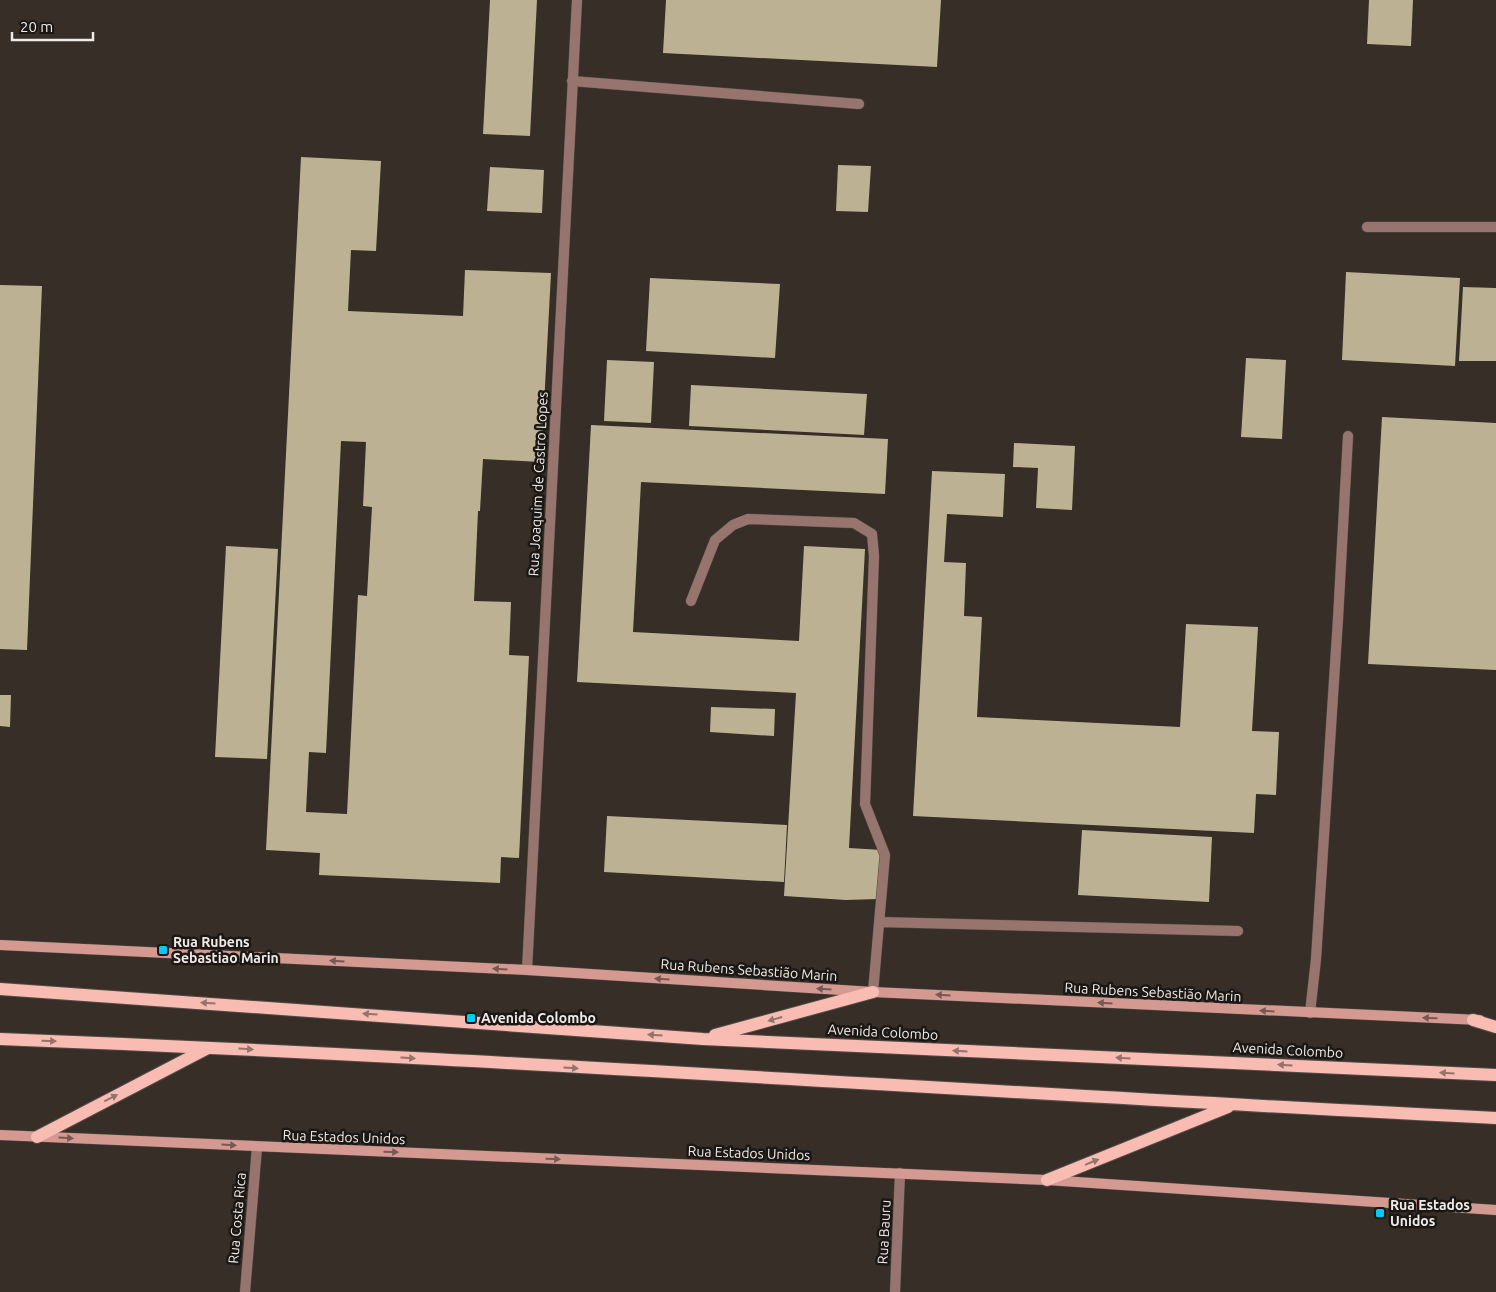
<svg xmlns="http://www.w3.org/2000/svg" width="1496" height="1292" viewBox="0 0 1496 1292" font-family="Ubuntu,sans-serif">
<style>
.building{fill:#bcb293;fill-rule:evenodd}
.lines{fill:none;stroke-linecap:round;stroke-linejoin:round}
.lane-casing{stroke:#544c46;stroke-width:11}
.street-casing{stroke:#544c46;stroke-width:11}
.secondary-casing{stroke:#544c46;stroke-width:11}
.primary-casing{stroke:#544c46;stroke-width:14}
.lane{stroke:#98746f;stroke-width:10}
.street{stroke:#98746f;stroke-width:10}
.secondary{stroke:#d49a92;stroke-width:10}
.primary{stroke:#f8bcb3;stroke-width:12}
.oneway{fill:#785853}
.oneway2{fill:#95726b}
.poi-dot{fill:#02cbf9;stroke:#1b1714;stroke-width:2}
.labels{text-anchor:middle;stroke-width:5;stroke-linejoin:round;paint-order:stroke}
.street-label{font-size:14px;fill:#f0eae6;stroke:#1b1714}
.poi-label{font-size:14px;font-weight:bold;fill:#f0eae6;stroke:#1b1714;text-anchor:start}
</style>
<rect width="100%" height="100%" fill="#362e27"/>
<!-- building -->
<path class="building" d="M490,0h47l-7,136 -47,-2z
M666,0h275l-4,67 -274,-14z
M1369,0h44l-2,46 -44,-2z
M301,157l80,4 -5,90 -25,-1 -3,61 115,5 2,-46 86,3 -10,189 -58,-3 -3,52h-2l-4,90 37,1 -2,53 20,1 -10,202 -18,-1 -1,26 -181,-8 1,-22 -54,-3zM341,441l25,1 -3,64 9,1 -5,89 -9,-1 -11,219 -41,-2 3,-60 17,1z
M838,165l33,1 -3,46 -32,-1z
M490,167l54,3 -2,43 -55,-2z
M1346,272l114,6 -5,88 -113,-6z
M650,278l130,6 -5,74 -129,-7z
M0,285l42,1 -15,364 -27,-1z
M1463,287l33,1v73h-37z
M1246,358l40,2 -4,79 -41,-2z
M607,360l47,2 -3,61 -47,-2z
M691,385l176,9 -3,41 -175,-9z
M1382,417l114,6v247l-128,-6z
M591,425l297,14 -3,55 -244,-12 -8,150 166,9 5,-95 61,3 -16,299 33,2 -4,49 -32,1 -62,-4 12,-203 -219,-11z
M1014,443l61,3 -3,64 -36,-2 2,-40 -25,-1z
M932,471l73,3 -2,43 -56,-3 -3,48 22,1 -2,53 18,1 -5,100 203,10 6,-103 72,3 -6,104 27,1 -3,63 -20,-1 -2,39 -341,-17z
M226,546l52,3 -11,210 -52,-2z
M0,695h11l-1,32 -10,-1z
M711,707l64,2 -1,27 -64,-4z
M607,816l180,9 -3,57 -180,-10z
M1082,830l130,7 -3,65 -131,-7z"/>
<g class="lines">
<!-- lane casing -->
<g class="lane-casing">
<path id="lane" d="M572,81l287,23
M1367,227h129
M691,601l24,-61 18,-15 15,-6 106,4 18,11 2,22 -9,248 20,51 -12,137
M879,922l359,9
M527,970l50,-970
M1310,1013l6,-54 22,-340 10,-183"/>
</g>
<!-- street casing -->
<g class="street-casing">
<path id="street" d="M245,1292l12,-145
M895,1292l5,-119"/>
</g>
<!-- secondary casing -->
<g class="secondary-casing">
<path id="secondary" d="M0,945l527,25 346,22 607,28
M0,1135l1047,45 449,30"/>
</g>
<!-- primary casing -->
<g class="primary-casing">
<path id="primary" d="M0,989l703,50 793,36
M1473,1020l23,7
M715,1035l158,-43
M0,1039c499,19 997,55 1496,79
M37,1137l171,-89
M1047,1180l181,-73"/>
</g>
<!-- lane -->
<use href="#lane" class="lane"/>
<!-- street -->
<use href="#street" class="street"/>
<!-- secondary -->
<use href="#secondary" class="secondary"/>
<!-- primary -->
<use href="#primary" class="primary"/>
</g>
<!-- one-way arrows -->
<defs><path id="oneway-solid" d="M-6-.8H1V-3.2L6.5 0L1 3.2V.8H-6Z" transform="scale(1.25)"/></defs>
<g class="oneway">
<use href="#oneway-solid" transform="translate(337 961) rotate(-177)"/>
<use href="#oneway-solid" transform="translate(500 969) rotate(-177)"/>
<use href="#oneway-solid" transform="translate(662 979) rotate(-176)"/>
<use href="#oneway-solid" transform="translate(824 989) rotate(-176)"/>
<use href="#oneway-solid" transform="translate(943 995) rotate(-177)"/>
<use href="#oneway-solid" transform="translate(1105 1003) rotate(-177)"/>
<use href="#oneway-solid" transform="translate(1267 1011) rotate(-177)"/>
<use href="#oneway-solid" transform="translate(1430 1018) rotate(-178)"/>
<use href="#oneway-solid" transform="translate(66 1138) rotate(3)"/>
<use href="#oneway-solid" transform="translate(229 1145) rotate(3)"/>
<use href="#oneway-solid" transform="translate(391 1152) rotate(2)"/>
<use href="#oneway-solid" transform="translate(553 1159) rotate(2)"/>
</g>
<g class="oneway2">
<use href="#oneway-solid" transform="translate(208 1003) rotate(-176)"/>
<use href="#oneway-solid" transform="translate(370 1014) rotate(-176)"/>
<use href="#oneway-solid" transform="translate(775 1019) rotate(164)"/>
<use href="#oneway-solid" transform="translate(655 1035) rotate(-176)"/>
<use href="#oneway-solid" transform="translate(49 1041) rotate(2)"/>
<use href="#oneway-solid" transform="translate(246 1049) rotate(3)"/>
<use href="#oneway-solid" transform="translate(960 1051) rotate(-177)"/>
<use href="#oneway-solid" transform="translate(408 1058) rotate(3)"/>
<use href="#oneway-solid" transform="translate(1123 1058) rotate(-177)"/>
<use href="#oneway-solid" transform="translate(1285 1065) rotate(-177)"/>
<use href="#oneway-solid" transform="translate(571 1068) rotate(3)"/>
<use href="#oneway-solid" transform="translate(1447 1073) rotate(-177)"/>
<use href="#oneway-solid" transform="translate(111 1098) rotate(-27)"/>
<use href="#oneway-solid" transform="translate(1092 1162) rotate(-22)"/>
</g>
<!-- markers -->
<g class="poi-dot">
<rect x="158" y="945" width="10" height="10" rx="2.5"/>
<rect x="466" y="1013" width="10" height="10" rx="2.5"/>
<rect x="1375" y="1208" width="10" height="10" rx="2.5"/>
</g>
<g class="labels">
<!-- street labels -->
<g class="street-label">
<text transform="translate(538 484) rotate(-87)" y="5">Rua Joaquim de Castro Lopes</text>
<text transform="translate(749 970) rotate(4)" y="5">Rua Rubens Sebastião Marin</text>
<text transform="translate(1153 992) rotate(3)" y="5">Rua Rubens Sebastião Marin</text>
<text transform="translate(883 1032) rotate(3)" y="5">Avenida Colombo</text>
<text transform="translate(1288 1050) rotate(3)" y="5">Avenida Colombo</text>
<text transform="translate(344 1137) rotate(2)" y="5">Rua Estados Unidos</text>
<text transform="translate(749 1153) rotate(2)" y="5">Rua Estados Unidos</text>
<text transform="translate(237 1218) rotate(-85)" y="5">Rua Costa Rica</text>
<text transform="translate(884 1232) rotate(-87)" y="5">Rua Bauru</text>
</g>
<!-- poi labels -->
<g class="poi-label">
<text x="173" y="947">Rua Rubens<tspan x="173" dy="16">Sebastiao Marin</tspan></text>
<text x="481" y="1023">Avenida Colombo</text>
<text x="1390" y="1210">Rua Estados<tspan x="1390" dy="16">Unidos</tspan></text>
</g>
</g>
<!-- scale -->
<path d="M12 32v8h81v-8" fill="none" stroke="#f0eae6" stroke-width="2.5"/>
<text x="20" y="32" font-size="15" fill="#f0eae6" stroke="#1b1714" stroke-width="4" paint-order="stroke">20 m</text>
</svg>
